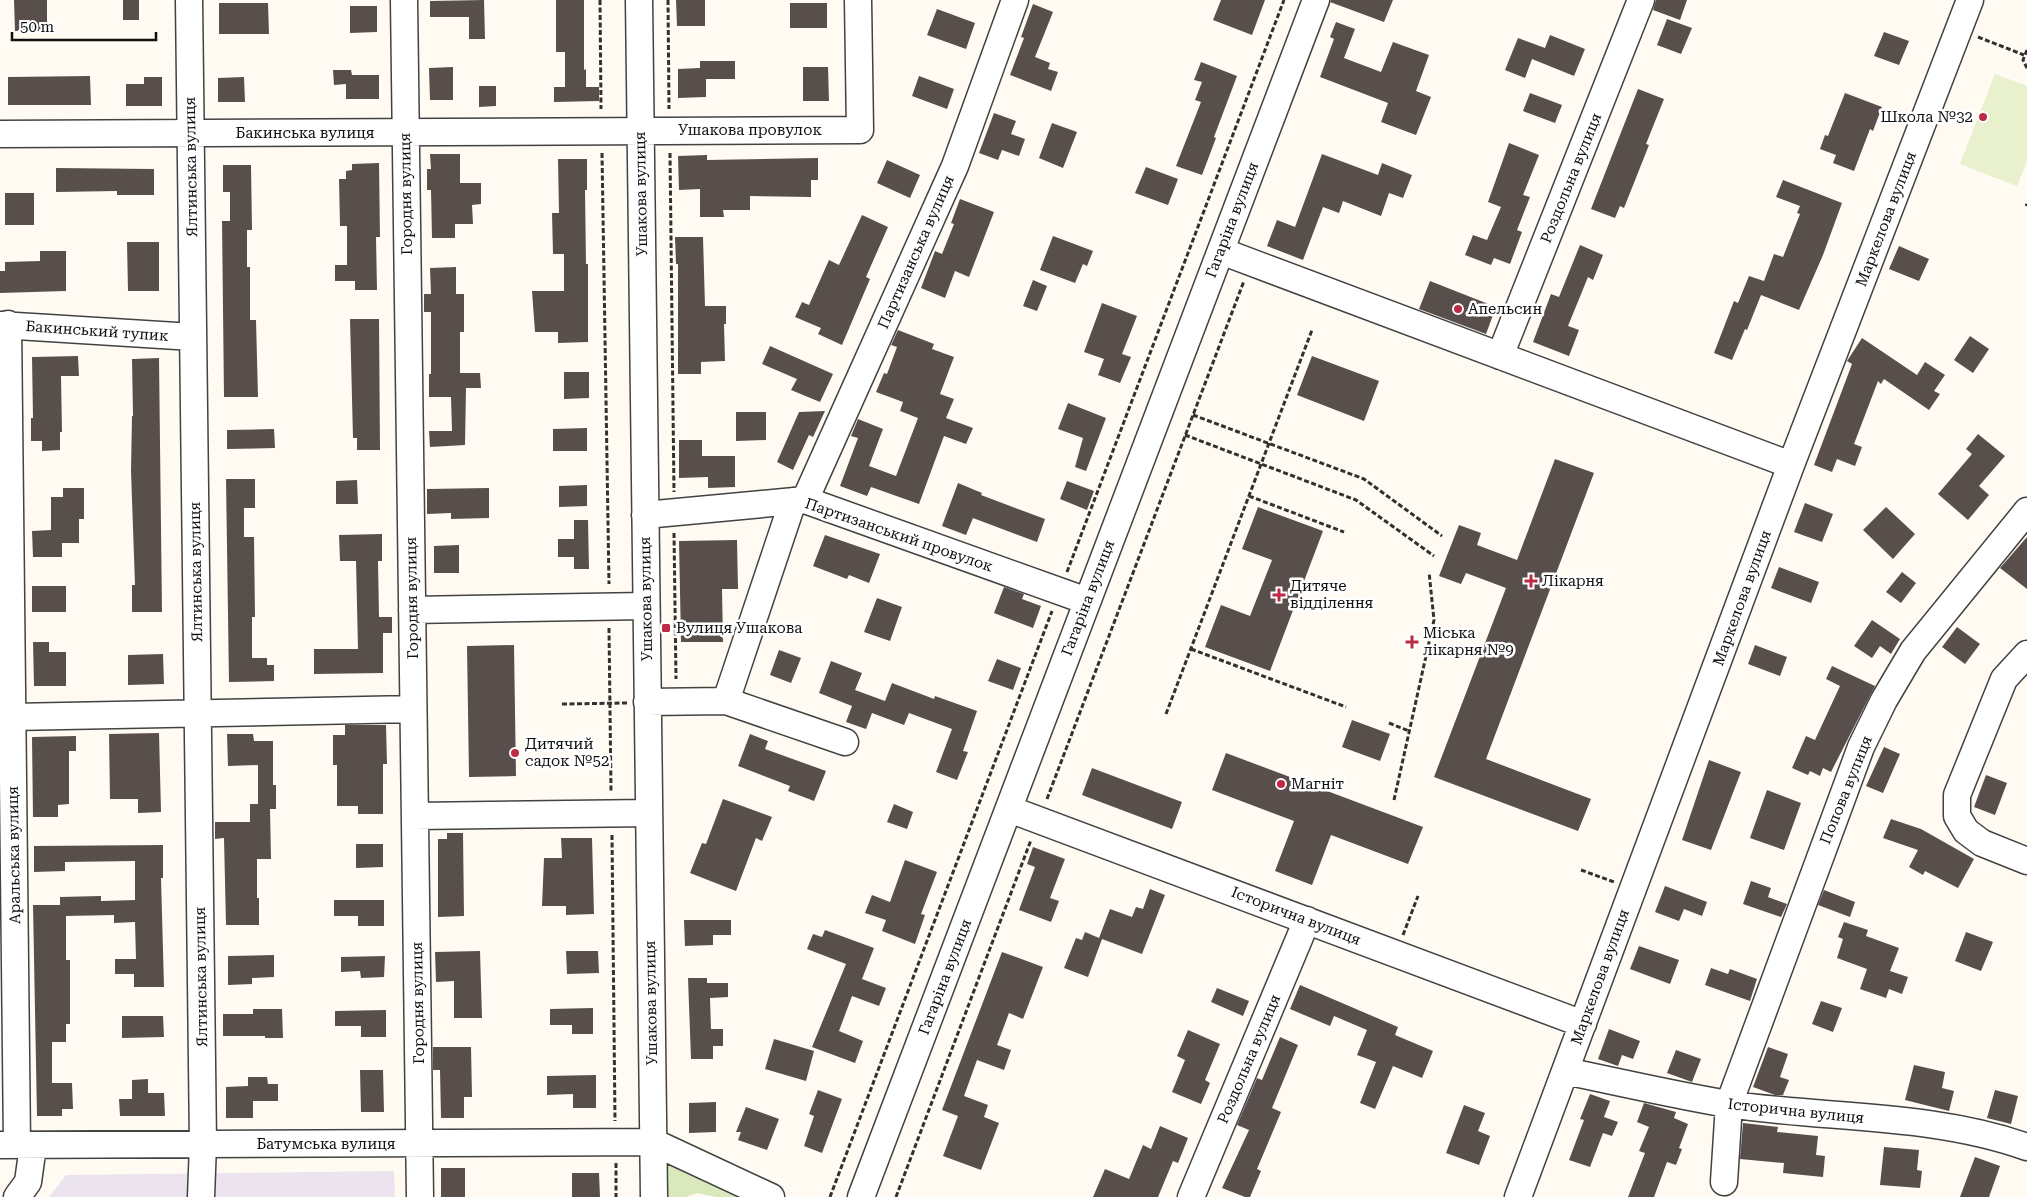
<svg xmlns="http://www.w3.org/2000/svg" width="2027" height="1197" viewBox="0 0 2027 1197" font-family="'Roboto Serif',serif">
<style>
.industrial{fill:#ebe4ee}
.green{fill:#d9e9bc}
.pitch{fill:#e8f0ce}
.building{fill:#584f4c}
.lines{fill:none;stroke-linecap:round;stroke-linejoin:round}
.minor-casing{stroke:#424242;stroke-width:29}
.path{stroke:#313131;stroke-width:3;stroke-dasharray:5 2.5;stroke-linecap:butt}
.minor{stroke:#fff;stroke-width:26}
.poi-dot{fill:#bd2a43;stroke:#fff;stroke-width:2}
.labels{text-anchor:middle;stroke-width:5;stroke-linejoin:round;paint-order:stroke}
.poi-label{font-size:15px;fill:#0f0f0f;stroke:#fff;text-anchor:start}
.street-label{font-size:15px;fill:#0f0f0f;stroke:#fff}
</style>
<rect width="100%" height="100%" fill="#fffbf2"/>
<!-- industrial -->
<path class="industrial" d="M394,1171l1,26h-346l17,-22z"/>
<!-- green -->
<path class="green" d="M666,1163l76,34h-26l-19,-4 -11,4h-20z"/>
<!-- pitch -->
<path class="pitch" d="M1995,74l32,12v75l-10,25 -57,-22z"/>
<!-- building -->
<path class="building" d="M14,0h33v31h-32z
M123,0h16v20h-16z
M484,0l1,39h-16v-22h-39v-16z
M556,0h28v70l2,-1v18h13v14l-45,1v-15h11v-35h-9z
M676,0h29v26h-28z
M1221,0h44l-13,35 -39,-15z
M1331,0h62l-9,22 -54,-20z
M1656,0h31l-7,20 -27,-10z
M219,3h49l1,31h-50z
M790,3h37v25h-37z
M1033,4l20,8 -18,45 15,6 -2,6 10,3 -7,19 -41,-16 14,-37 -3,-1z
M350,6h27v26l-27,1z
M937,9l38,14 -9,26 -39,-14z
M1667,19l25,9 -11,26 -24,-9z
M1336,22l19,7 -11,29 37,14 12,-30 36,13 -13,36 15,6 -15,38 -35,-13 7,-19 -68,-26 14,-38 -4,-2z
M1884,32l25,9 -10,24 -25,-9z
M1550,35l35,14 -11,27 -42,-17 -7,19 -20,-8 13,-32 27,10z
M700,61h35v18h-29v18l-28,1v-29l22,-1z
M1201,62l36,14 -23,61 2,1 -14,37 -26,-9 25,-64 -6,-2 7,-18 -8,-2z
M453,67v33h-23l-1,-32z
M803,67h25l1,34h-26z
M333,70h18l1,5h27v24h-33v-15l-12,1z
M90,76l1,29h-83v-28z
M919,76l35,13 -7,20 -35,-13z
M144,77h18v29h-36v-22h18z
M244,77l1,25h-27v-24z
M479,86h17v20l-17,1z
M1638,89l26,10 -18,45 3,1 -25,63 -4,-2 -5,12 -24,-9z
M1530,93l32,12 -7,18 -32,-12z
M1845,93l37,14 -9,24 -3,-2 -16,42 -21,-8 3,-8 -16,-6 5,-14 3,1z
M994,113l22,8 -5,13 14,5 -6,17 -17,-6 -4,10 -19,-7z
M1052,123l25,9 -14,36 -24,-10z
M1509,143l30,12 -16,40 7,2 -13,33 5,2 -12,32 -16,-6 -3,7 -26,-10 8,-20 14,5 14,-33 -13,-5z
M430,154h30v29h21v21l-9,1 1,19h-18v14h-23l-1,-48h-4v-21h4z
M1322,154l56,21 4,-12 30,12 -9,23 -14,-5 -8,23 -38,-15 -4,12 -16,-6 -20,53 -36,-14 10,-26 18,7z
M707,155v5l111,-2v22h-7v17l-61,-1v14h-27l1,7h-24v-28l-21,1 -1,-34z
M558,159h29v31h-2l1,74h2v78l-30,1v-11h-23l-3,-41h32v-37h-11l-1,-41h7z
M887,160l33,15 -10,23 -33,-15z
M379,163l1,74h-4l1,53h-22v-9h-20v-16h12v-39h-7l-1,-47h7v-8l6,-1v-6z
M223,165h28l1,65h-5v37h3v53h6l2,77h-34l-2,-176h8v-29h-7z
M1146,167l32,12 -10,26 -33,-12z
M56,168l98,1v26h-37v-4l-61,1z
M1783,180l59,23 -19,52 -24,55 -38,-15 -14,35 -2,-1 -13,31 -18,-7 20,-52 4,2 11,-27 15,5 10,-27 9,3 17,-43 -3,-1 3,-7 -24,-9z
M5,193h29v32h-29z
M960,199l34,13 -25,65 -14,-6 -10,27 -24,-10 14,-37 7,3 12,-30 -3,-1z
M862,215l26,12 -22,50 4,2 -28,66 -24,-11 3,-6 -26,-11 7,-15 7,3 20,-45 10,5z
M1053,236l40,15 -6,15 -4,-2 -8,19 -35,-13z
M675,237h28l2,69h21v18h-2l1,37 -24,1v12h-23v-110h-2z
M127,242h32v49h-31z
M1580,245l23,10 -10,25 -5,-3 -20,49 11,4 -10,26 -36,-14 18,-48 8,3z
M1899,246l30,13 -10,22 -30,-12z
M40,251h26v40l-66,2v-22h5v-9l35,-1z
M456,267v27h8v38h-4v41h20l1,15h-15l-1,57 -35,2 -1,-16h23l-1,-34h-22v-23h2v-62h-7v-18h7l-1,-26z
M1033,280l14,6 -10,25 -14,-5z
M1430,281l66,26 -10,27 -67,-25z
M1102,303l35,13 -15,38 9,3 -11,26 -22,-8 6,-16 -20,-7z
M350,319h29l1,131h-23v-12h-4z
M898,330l36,14 -2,5 22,8 -14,37 14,5 -8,19 27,10 -7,16 -22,-8 -25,68 -48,-17 -4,9 -27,-10 18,-48 -7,-2 7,-17 25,10 -14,37 27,10 22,-58 -18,-7 3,-9 -27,-10 8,-19 3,1 10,-27 -6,-2z
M1970,336l19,13 -16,24 -19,-13z
M1862,338l55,37 8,-13 20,13 -11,16 6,3 -11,16 -45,-31 -3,5 -3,-3 -24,63 8,3 -7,19 -18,-7 -5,13 -18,-7 38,-101 -5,-3z
M770,346l63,28 -13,28 -29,-12 6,-11 -35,-15z
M78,356l1,20h-18l1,56h-2v18l-18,1v-10h-11v-23h2l-1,-61z
M1312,356l67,25 -15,40 -67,-26z
M159,358l3,254h-30v-27h3l-4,-114 1,-55h1l-1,-57z
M564,372h25v26l-25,1z
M1068,403l38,15 -20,53 -11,-4 8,-29 -25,-9z
M825,411l-12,26 -4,-2 -16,35 -16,-8 22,-50z
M736,412h30v28l-30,1z
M587,428v23h-34v-22z
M274,429l1,19 -48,1v-19z
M1978,434l27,22 -26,30 10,9 -21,25 -30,-26 34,-40 -6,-5z
M679,440h23v16h33v31l-27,1v-11l-29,1z
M1555,459l39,14 -108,286 105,40 -13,32 -144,-54 72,-189 -40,-15 -5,11 -22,-8 20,-51 22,8 -4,12 40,15z
M226,479h29v29h-11v29h10l1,80h-3v41h15v7h7v16l-45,1z
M357,480l1,24h-22v-23z
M1067,481l27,10 -7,19 -27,-11z
M958,483l24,10 -1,2 64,24 -8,23 -64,-24 -7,17 -24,-9z
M587,485v21l-28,1v-21z
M63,488h21v31h-5v24h-17v14h-29l-1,-26 19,-1v-33h12z
M489,488v30l-38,1v-6l-24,1v-25z
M1805,503l28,11 -11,28 -28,-10z
M1258,507l65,24 -53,140 -65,-24 16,-42 29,11 22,-56 -30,-11z
M1886,507l29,27 -22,25 -30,-29z
M574,520h14l1,49h-15v-12h-16v-18h16z
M382,534v27h-4l1,56h13v16h-9v40l-69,1v-25h44l-2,-88h-16l-1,-26z
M825,535l55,19 -11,29 -20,-8 -2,4 -34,-13z
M2027,537v52l-27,-21z
M737,540l1,49h-16l1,53h-42l-2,-101z
M459,545v28h-25v-27z
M1779,567l40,15 -8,21 -40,-15z
M1902,572l14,11 -15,20 -15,-11z
M32,586h34v26h-34z
M1004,587l20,7 -2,5 19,7 -8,22 -39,-15z
M877,598l25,9 -12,34 -26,-9z
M1872,620l28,19 -9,15 -11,-8 -8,12 -18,-12z
M1957,627l23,17 -15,20 -23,-17z
M33,642h16v10h17v34h-32z
M514,645l2,131 -47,1 -2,-131z
M1755,645l32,12 -7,19 -32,-12z
M779,650l22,8 -10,25 -21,-8z
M163,654l1,30 -36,1v-30z
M997,659l24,9 -8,22 -25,-9z
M831,661l31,12 -7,17 30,11 7,-18 42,16 1,-3 42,15 -14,40 5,1 -11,28 -21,-8 16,-43 -43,-16 -5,12 -32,-12 -6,16 -20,-7 6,-16 -33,-13z
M1832,666l43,20 -44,86 -8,-4 -3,8 -10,-5 -2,4 -16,-7 14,-32 9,4 25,-54 -14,-7z
M1352,720l38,14 -10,27 -38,-14z
M345,725h41l1,39h-4v50h-25v-8h-21v-41h-4v-30h12z
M159,733l2,79 -23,1v-14h-28l-1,-65z
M227,734h26l1,7h19v44h3v24h-6l1,50h-14v39h2v27h-33l-2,-87 -9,1v-17h35v-18h8v-39l-30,1z
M750,734l18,7 -3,8 61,22 -12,30 -26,-10 2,-5 -52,-20z
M76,736v15h-7v53l-11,1v12h-25l-1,-80z
M1884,747l16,7 -17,39 -17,-7z
M1226,753l197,74 -15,37 -77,-29 -19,50 -37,-14 19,-50 -82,-31z
M1709,760l32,12 -30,78 -29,-10z
M1092,768l90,34 -10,27 -90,-34z
M1986,775l21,8 -12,32 -21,-8z
M1767,790l34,13 -17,47 -34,-12z
M723,799l49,18 -10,24 -6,-3 -20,53 -46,-18 12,-30 4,1z
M894,804l19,8 -6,17 -20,-7z
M1891,819l30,10 53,30 -16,29 -33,-17 -2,4 -14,-8 9,-17 -35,-12z
M447,833h16l1,83 -26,1v-78h9z
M561,838h31l2,76 -28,1v-9h-24l2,-48h18z
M356,844h27v23l-27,1z
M163,845v33h-2l3,109h-30v-13h-19v-15h21l-1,-37 -21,1v-8l-48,1v44h4v64h-4v18h-14v41h20l1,26h-11v7h-25l-4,-211h27v-8l41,-1v5l34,-1v-39l-70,1v9l-31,1v-26z
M1033,847l32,12 -15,39 9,3 -8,21 -32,-12 16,-43 -8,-3z
M905,860l32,12 -16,42 4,1 -10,29 -33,-13 4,-11 -21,-7 7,-18 18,7z
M1751,881l20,7 -3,9 19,7 -6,13 -38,-13z
M1665,886l42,16 -5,14 -18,-7 -5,12 -24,-9z
M1150,889l15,6 -23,59 -40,-15 -14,38 -24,-9 12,-30 6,2 3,-8 14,6 11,-29 22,8 4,-10 7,2z
M1824,890l31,12 -5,15 -32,-12z
M334,900h50v26h-26v-10h-24z
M684,920h47v15h-18v10l-28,1z
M1844,922l24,8 -2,6 33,12 -9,23 18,6 -6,17 -13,-5 -3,9 -26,-9 7,-20 -30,-11 6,-19 -5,-2z
M825,930l49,18 -12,31 24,9 -7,18 -27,-10 -13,35 24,10 -8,22 -43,-16 34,-83 -39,-15 6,-15 9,3z
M1966,932l27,10 -12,29 -26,-10z
M1639,946l40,14 -9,24 -40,-15z
M480,951l2,67h-28v-37l-18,1 -1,-30z
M566,951h32l1,22 -32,1z
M1002,952l41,15 -20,52 -14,-6 -12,32 14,5 -7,20 -27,-10 -13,36 24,9 -4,12 15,6 -18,47 -38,-14 15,-40 -16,-6z
M274,955v22l-22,1v6l-24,1v-29z
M385,956l-1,21 -23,1 -1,-7 -19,1v-15z
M1711,968l17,6 2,-5 27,10 -7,22 -45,-16z
M688,978h19v5h21v14l-18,1 1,31h12v17h-10v13h-22z
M1300,985l98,42 -3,8 38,16 -11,27 -29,-12 -18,43 -15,-6 16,-41 -19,-7 10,-25 -33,-14 -4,10 -40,-17z
M1217,988l32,13 -6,15 -32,-14z
M1821,1001l21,7 -9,24 -21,-8z
M593,1008v26h-21v-9h-22v-16z
M253,1009h29l1,29h-18v-2h-42v-22h30z
M386,1010v27h-25v-11h-26v-15z
M122,1016h41l1,21 -42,1z
M1609,1029l31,12 -7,18 -11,-4 -4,11 -20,-7z
M1188,1030l32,14 -15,36 5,3 -9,21 -29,-12 13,-32 -8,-4z
M1280,1037l18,8 -26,63 9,4 -24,57 4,2 -11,26h-5l-23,-9 27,-58 -12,-5 20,-47 5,2z
M774,1039l40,12 -8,30 -41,-12z
M433,1047h38l1,50h-8v21h-23l-1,-48h-7z
M1768,1047l20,7 -8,23 9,3 -6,15h-8l-22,-8z
M1676,1050l25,9 -9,23 -25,-9z
M1914,1065l31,7 -3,16 12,3 -5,20 -44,-11z
M360,1070h23l1,42h-23z
M596,1075v33h-23v-14l-26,1v-19z
M248,1077h19l1,7h10v17h-25v17h-27v-31l22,-1z
M148,1079v14h16l1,23h-45l-1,-17h13v-19z
M818,1090l24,9 -20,54 -18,-7 10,-30 -5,-2z
M1995,1090l23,6 -7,28 -24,-6z
M1590,1094l20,7 -6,16 14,5 -6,14 -9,-3 -13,34 -21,-7 15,-40 -4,-1z
M716,1102v30l-27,1v-30z
M1644,1103l32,9 -2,6 14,6 -9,24 3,1 -6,16 -9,-3 -13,35h-26l17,-44 -6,-2 10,-24 -12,-5z
M1464,1105l21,8 -7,18 12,5 -11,29 -33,-12z
M746,1107l33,12 -12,31 -29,-10 3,-8h-5z
M1743,1123l35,4 -1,5 41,4 -2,19 9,1 -2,21 -40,-4 1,-10 -44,-4z
M1160,1126l28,12 -10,25 -5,-2 -15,36h-65l12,-28 24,10 14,-34 8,4z
M1884,1147l35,3 -2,20 5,1 -2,17 -40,-3z
M1975,1157l25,9 -11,31h-29z
M441,1168h24v29h-24z
M572,1173h27l1,24h-28z"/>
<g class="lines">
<!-- minor casing -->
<g class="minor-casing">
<path id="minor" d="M189,0l14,1144 -2,53
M404,0l16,1197
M639,0l15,1197
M0,134l860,-4 -2,-130
M1221,251l570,214
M8,324l9,821
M0,325l193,12
M1500,356l141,-356
M805,500l150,-334 60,-166
M645,515l160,-15 282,101
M412,610l234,-4
M2027,654l-23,25 -47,116v21l9,15 16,12 45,18
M726,701l67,-200
M647,702l79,-1 119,41
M12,717l401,-8
M1009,809l574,215
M415,816l234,-3
M1565,1071c54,11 109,24 163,33 99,15 204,9 299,43
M0,1145l653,-3 118,55
M1724,1182l5,-78 132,-357 23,-47 29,-49 114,-140
M17,1197l11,-15 5,-36
M861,1197l455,-1197
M1191,1197l116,-277
M1518,1197l273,-732 179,-465"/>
</g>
<!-- path -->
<path class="path" d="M600,0l1,109
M668,0l1,109
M1978,37l46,18
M2027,50l-4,10 4,8
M602,153l7,431
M670,153l4,339
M2026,206l1,-2
M1193,415l171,64 78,57
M1185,435l171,65 78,56
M1249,496l95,36
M674,533l2,146
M1067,572l217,-572
M609,628l2,163
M1191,649l155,58
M562,704l65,-1
M1166,714l146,-384
M1389,723l20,8
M1047,799l197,-518
M1394,800l40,-180 -5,-48
M612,835l3,286
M1581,870l33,12
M1403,935l15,-39
M616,1163v34
M830,1197l222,-586
M896,1197l135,-357"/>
<!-- minor -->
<use href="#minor" class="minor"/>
</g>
<!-- markers -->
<g class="poi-dot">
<circle cx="1983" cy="117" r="5"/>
<circle cx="1458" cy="309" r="5"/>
<path d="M1528.5 573.5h5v5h5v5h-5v5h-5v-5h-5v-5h5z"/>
<path d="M1276.5 587.5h5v5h5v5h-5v5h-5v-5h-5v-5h5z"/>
<rect x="661" y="623" width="10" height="10" rx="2.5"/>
<path d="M1409.5 634.5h5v5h5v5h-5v5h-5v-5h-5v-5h5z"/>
<circle cx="515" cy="753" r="5"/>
<circle cx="1281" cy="784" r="5"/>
</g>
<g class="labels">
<!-- poi labels -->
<g class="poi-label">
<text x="1973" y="122" text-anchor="end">Школа №32</text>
<text x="1468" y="314">Апельсин</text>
<text x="1542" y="586">Лікарня</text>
<text x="1290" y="591">Дитяче<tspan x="1290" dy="17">відділення</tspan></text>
<text x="676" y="633">Вулиця Ушакова</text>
<text x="1423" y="638">Міська<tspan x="1423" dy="17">лікарня №9</tspan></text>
<text x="525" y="749">Дитячий<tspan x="525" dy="17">садок №52</tspan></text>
<text x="1291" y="789">Магніт</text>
</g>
<!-- street labels -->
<g class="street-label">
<text x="750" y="135">Ушакова провулок</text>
<text x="305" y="138">Бакинська вулиця</text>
<text transform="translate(191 167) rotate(-91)" y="5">Ялтинська вулиця</text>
<text transform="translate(1571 178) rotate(-68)" y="5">Роздольна вулиця</text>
<text transform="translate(406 194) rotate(-91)" y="5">Городня вулиця</text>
<text transform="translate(641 194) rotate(-91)" y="5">Ушакова вулиця</text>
<text transform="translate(1886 219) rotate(-69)" y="5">Маркелова вулиця</text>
<text transform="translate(1232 220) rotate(-69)" y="5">Гагаріна вулиця</text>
<text transform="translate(916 252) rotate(-66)" y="5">Партизанська вулиця</text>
<text transform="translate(97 331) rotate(4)" y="5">Бакинський тупик</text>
<text transform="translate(899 535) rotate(19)" y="5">Партизанський провулок</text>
<text transform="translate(196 572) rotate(-91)" y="5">Ялтинська вулиця</text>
<text transform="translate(412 598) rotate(-91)" y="5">Городня вулиця</text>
<text transform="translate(1088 598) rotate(-69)" y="5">Гагаріна вулиця</text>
<text transform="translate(1742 598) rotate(-70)" y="5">Маркелова вулиця</text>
<text transform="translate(646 599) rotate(-91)" y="5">Ушакова вулиця</text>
<text transform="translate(1846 790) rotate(-68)" y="5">Попова вулиця</text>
<text transform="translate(14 855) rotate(-91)" y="5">Аральська вулиця</text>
<text transform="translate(1296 916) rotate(21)" y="5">Історична вулиця</text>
<text transform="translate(201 977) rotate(-91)" y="5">Ялтинська вулиця</text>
<text transform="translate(945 977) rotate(-69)" y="5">Гагаріна вулиця</text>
<text transform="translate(1600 977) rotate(-70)" y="5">Маркелова вулиця</text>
<text transform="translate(418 1003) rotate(-91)" y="5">Городня вулиця</text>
<text transform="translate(651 1003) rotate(-91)" y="5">Ушакова вулиця</text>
<text transform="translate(1249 1059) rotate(-67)" y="5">Роздольна вулиця</text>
<text transform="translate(1796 1111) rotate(6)" y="5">Історична вулиця</text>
<text x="326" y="1149">Батумська вулиця</text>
</g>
</g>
<!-- scale -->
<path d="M12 32v8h144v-8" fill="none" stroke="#0f0f0f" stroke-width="2.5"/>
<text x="20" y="32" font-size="15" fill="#0f0f0f" stroke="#ffffff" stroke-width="4" paint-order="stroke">50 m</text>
</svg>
